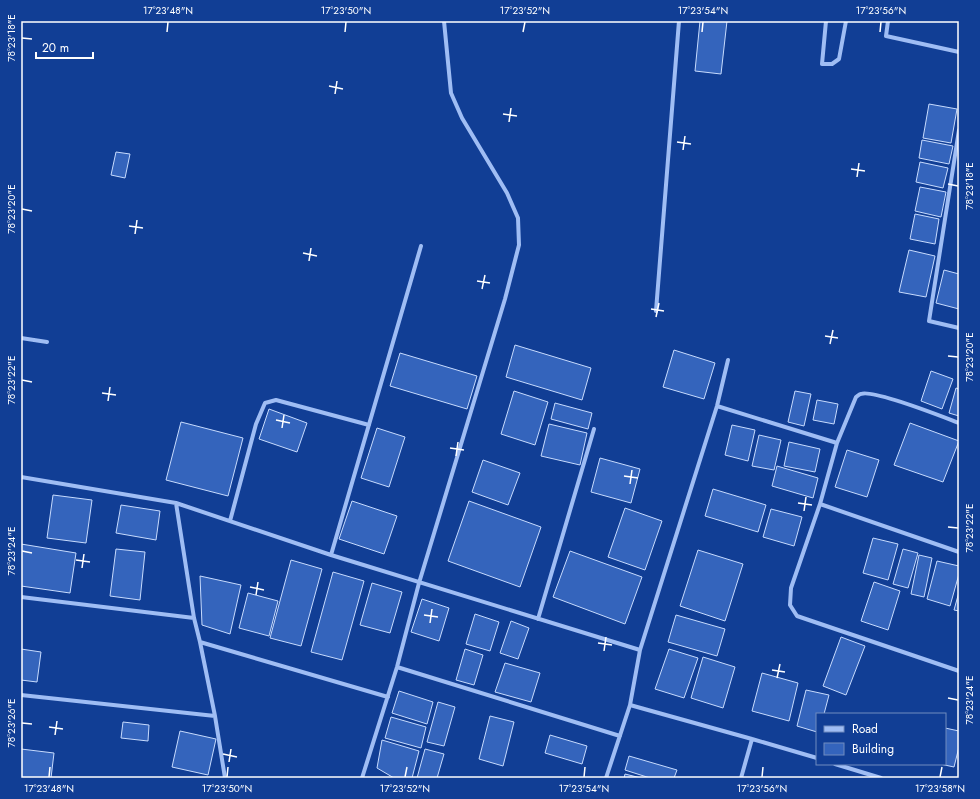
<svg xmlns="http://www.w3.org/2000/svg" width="980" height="799" viewBox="0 0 980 799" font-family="Jost,sans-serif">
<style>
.building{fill:#3464bc;stroke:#c7dbfe}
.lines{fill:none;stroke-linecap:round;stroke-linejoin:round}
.minor{stroke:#9fbdf4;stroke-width:4}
.ticks{fill:none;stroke:#fff;stroke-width:1.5}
.neatline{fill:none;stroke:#fff;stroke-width:1.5}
.ticks-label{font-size:10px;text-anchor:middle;fill:#fff}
</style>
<rect width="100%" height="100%" fill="#113e95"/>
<!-- building -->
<path class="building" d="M700,21h27l-6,53 -26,-3z
M929,104l28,5 -6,34 -28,-5z
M922,140l31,6 -4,18 -30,-6z
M116,152l14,2 -5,24 -14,-3z
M920,162l28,6 -5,20 -27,-6z
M920,187l26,5 -5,25 -26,-6z
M915,214l24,5 -4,25 -25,-5z
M909,250l26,6 -9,41 -27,-5z
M944,270l15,4v35l-23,-6z
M515,345l76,23 -9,32 -76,-23z
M674,350l41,13 -11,36 -41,-12z
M400,353l77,23 -10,33 -77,-23z
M931,371l22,8 -11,30 -21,-8z
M956,388l3,1v27l-10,-3z
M514,391l34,11 -13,43 -34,-11z
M795,391l16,3 -7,32 -16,-4z
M817,400l21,4 -4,20 -21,-4z
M555,403l37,10 -4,16 -37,-10z
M269,409l38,14 -10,29 -38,-13z
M181,422l62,16 -15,58 -62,-16z
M910,423l49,18 -16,41 -49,-17z
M549,424l38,9 -7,32 -39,-9z
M732,425l23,5 -7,31 -23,-6z
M377,428l28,9 -16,50 -28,-9z
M759,435l22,5 -7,30 -22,-4z
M789,442l31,7 -5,23 -31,-6z
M847,450l32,10 -12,37 -32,-10z
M600,458l40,11 -9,34 -40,-11z
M483,460l37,13 -12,32 -36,-13z
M777,466l41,12 -5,20 -41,-12z
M713,489l53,16 -8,27 -53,-16z
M53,495l39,5 -6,43 -39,-5z
M352,501l45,15 -13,38 -45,-15z
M469,501l72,26 -21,60 -72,-26z
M121,505l39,6 -4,29 -40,-7z
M625,508l37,13 -17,49 -37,-13z
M771,509l31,8 -8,29 -31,-9z
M873,538l25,6 -10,36 -25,-7z
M21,544l55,9 -6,40 -49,-7z
M116,549l29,3 -5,48 -30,-4z
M903,549l15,4 -10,35 -15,-4z
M698,550l45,14 -18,57 -45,-15z
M570,551l72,26 -17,47 -72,-27z
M919,555l13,3 -8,39 -13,-3z
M291,560l31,9 -21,77 -31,-8z
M937,561l22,5v8l-9,32 -23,-7z
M333,572l31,9 -22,79 -31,-8z
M200,576l41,9 -11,49 -28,-9z
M874,582l26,9 -12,39 -27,-9z
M372,583l30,9 -12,41 -30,-8z
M959,592v19l-5,-1z
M248,593l30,8 -9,35 -30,-8z
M422,599l27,9 -10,33 -28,-9z
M475,614l24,8 -9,29 -24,-7z
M676,615l49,14 -8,27 -49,-14z
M511,621l18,7 -11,31 -18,-6z
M841,637l24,9 -19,49 -23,-9z
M21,649l20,3 -4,30 -16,-2z
M465,649l18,6 -9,30 -18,-5z
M669,649l29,9 -14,40 -29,-9z
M703,657l32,10 -12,41 -32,-10z
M505,663l35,10 -9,29 -36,-10z
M762,673l36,10 -9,38 -37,-10z
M806,690l23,5 -5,19h-7v18l-20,-6z
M399,691l34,11 -6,22 -35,-11z
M438,702l17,5 -11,39 -17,-4z
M490,716l24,6 -11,44 -24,-7z
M391,717l35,10 -5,21 -36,-10z
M123,722l26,3 -1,16 -27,-3z
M945,728l14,3v16l-5,20 -14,-3h5z
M180,731l36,8 -8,36 -36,-8z
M550,735l37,11 -5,18 -37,-11z
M382,740l37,11 -7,27h-18l-17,-10z
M21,749l33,4 -3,25h-30z
M425,749l19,5 -7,24h-20z
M629,756l48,14 -3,8h-24l-25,-8z
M625,774l16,4h-17z"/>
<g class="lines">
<!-- minor -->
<path class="minor" d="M826,21l-4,43h10l7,-5 7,-38
M888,21l-2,15 73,16
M959,130l-30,191 30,7
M656,311l23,-290
M21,338l26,4
M717,406l120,37
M959,423c-16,-6 -86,-34 -98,-29 -2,0 -3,2 -5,3l-19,46 -17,61 -29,84 -1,17 7,11 162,55
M21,477l155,26 155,52 309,95
M176,503l18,115 6,24 15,74 10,62
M820,504l139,48
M230,521l26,-97 9,-21 11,-3 93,25
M331,555l90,-309
M21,597l173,21
M538,619l56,-190
M200,642l188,55
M397,667l223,69
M21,695l194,21
M630,705l122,34 65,19
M835,764l46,14
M362,778l35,-111 22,-84 86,-284 14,-54 -1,-27 -11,-25 -45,-75 -11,-25 -7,-72
M606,778l24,-73 10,-55 77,-244 11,-46
M741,778l11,-39"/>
</g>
<!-- ticks -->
<path class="ticks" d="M167,32l1,-10M345,32l1,-10M523,32l2,-10M702,32l1,-10M880,32l1,-10M22,38l10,1M329,86l14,3M335,94l2,-13M503,114l14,2M509,122l2,-14M677,142l14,2M683,150l2,-14M851,169l14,2M857,177l2,-14M948,184l10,2M22,209l10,2M129,226l14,2M135,234l2,-14M303,253l14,3M309,261l2,-13M477,281l13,2M482,289l3,-14M651,309l13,2M656,317l3,-14M825,336l13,2M830,344l3,-14M948,356l10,1M22,380l10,2M102,393l14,2M108,401l2,-14M276,420l14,3M282,428l2,-13M450,448l14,2M456,456l2,-14M624,476l14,2M630,484l2,-14M798,503l14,2M804,511l2,-14M948,527l10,1M22,551l10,2M76,560l14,2M82,568l2,-14M250,587l14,3M256,595l2,-13M424,615l14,2M430,623l2,-14M598,643l14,2M604,651l2,-14M772,670l13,2M777,678l3,-14M948,698l10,2M22,723l10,1M49,727l14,2M55,735l2,-14M223,754l14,3M229,762l2,-13M49,777l1,-10M227,777l1,-10M405,777l2,-10M584,777l1,-10M762,777l1,-10M940,777l2,-10"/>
<!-- border -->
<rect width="980" height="799" fill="none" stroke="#113e95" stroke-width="44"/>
<!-- legend -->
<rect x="816" y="713" width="130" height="52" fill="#113e95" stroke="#708bbf"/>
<rect x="824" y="726" width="20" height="6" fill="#9fbdf4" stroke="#708bbf"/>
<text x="852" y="733" font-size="12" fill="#ffffff">Road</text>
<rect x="824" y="743" width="20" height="12" fill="#3464bc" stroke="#708bbf"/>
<text x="852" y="753" font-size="12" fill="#ffffff">Building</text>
<!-- scale -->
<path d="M36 52v6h57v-6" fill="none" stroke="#ffffff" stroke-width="2"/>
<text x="42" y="52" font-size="12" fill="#ffffff" stroke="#113e95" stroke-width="3" paint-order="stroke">20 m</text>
<rect x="22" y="22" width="936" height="755" class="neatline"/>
<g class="ticks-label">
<text x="168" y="14">17°23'48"N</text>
<text x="346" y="14">17°23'50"N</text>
<text x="525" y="14">17°23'52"N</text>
<text x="703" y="14">17°23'54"N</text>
<text x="881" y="14">17°23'56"N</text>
<text transform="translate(11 38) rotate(-90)" y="4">78°23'18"E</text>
<text transform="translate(969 186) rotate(-90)" y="4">78°23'18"E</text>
<text transform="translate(11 209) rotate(-90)" y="4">78°23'20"E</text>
<text transform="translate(969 357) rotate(-90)" y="4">78°23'20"E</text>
<text transform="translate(11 380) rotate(-90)" y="4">78°23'22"E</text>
<text transform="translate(969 528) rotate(-90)" y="4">78°23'22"E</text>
<text transform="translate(11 551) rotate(-90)" y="4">78°23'24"E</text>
<text transform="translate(969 700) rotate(-90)" y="4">78°23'24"E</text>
<text transform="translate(11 723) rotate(-90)" y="4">78°23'26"E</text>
<text x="49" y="792">17°23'48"N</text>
<text x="227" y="792">17°23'50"N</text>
<text x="405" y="792">17°23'52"N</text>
<text x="584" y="792">17°23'54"N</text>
<text x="762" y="792">17°23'56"N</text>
<text x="940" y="792">17°23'58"N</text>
</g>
</svg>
